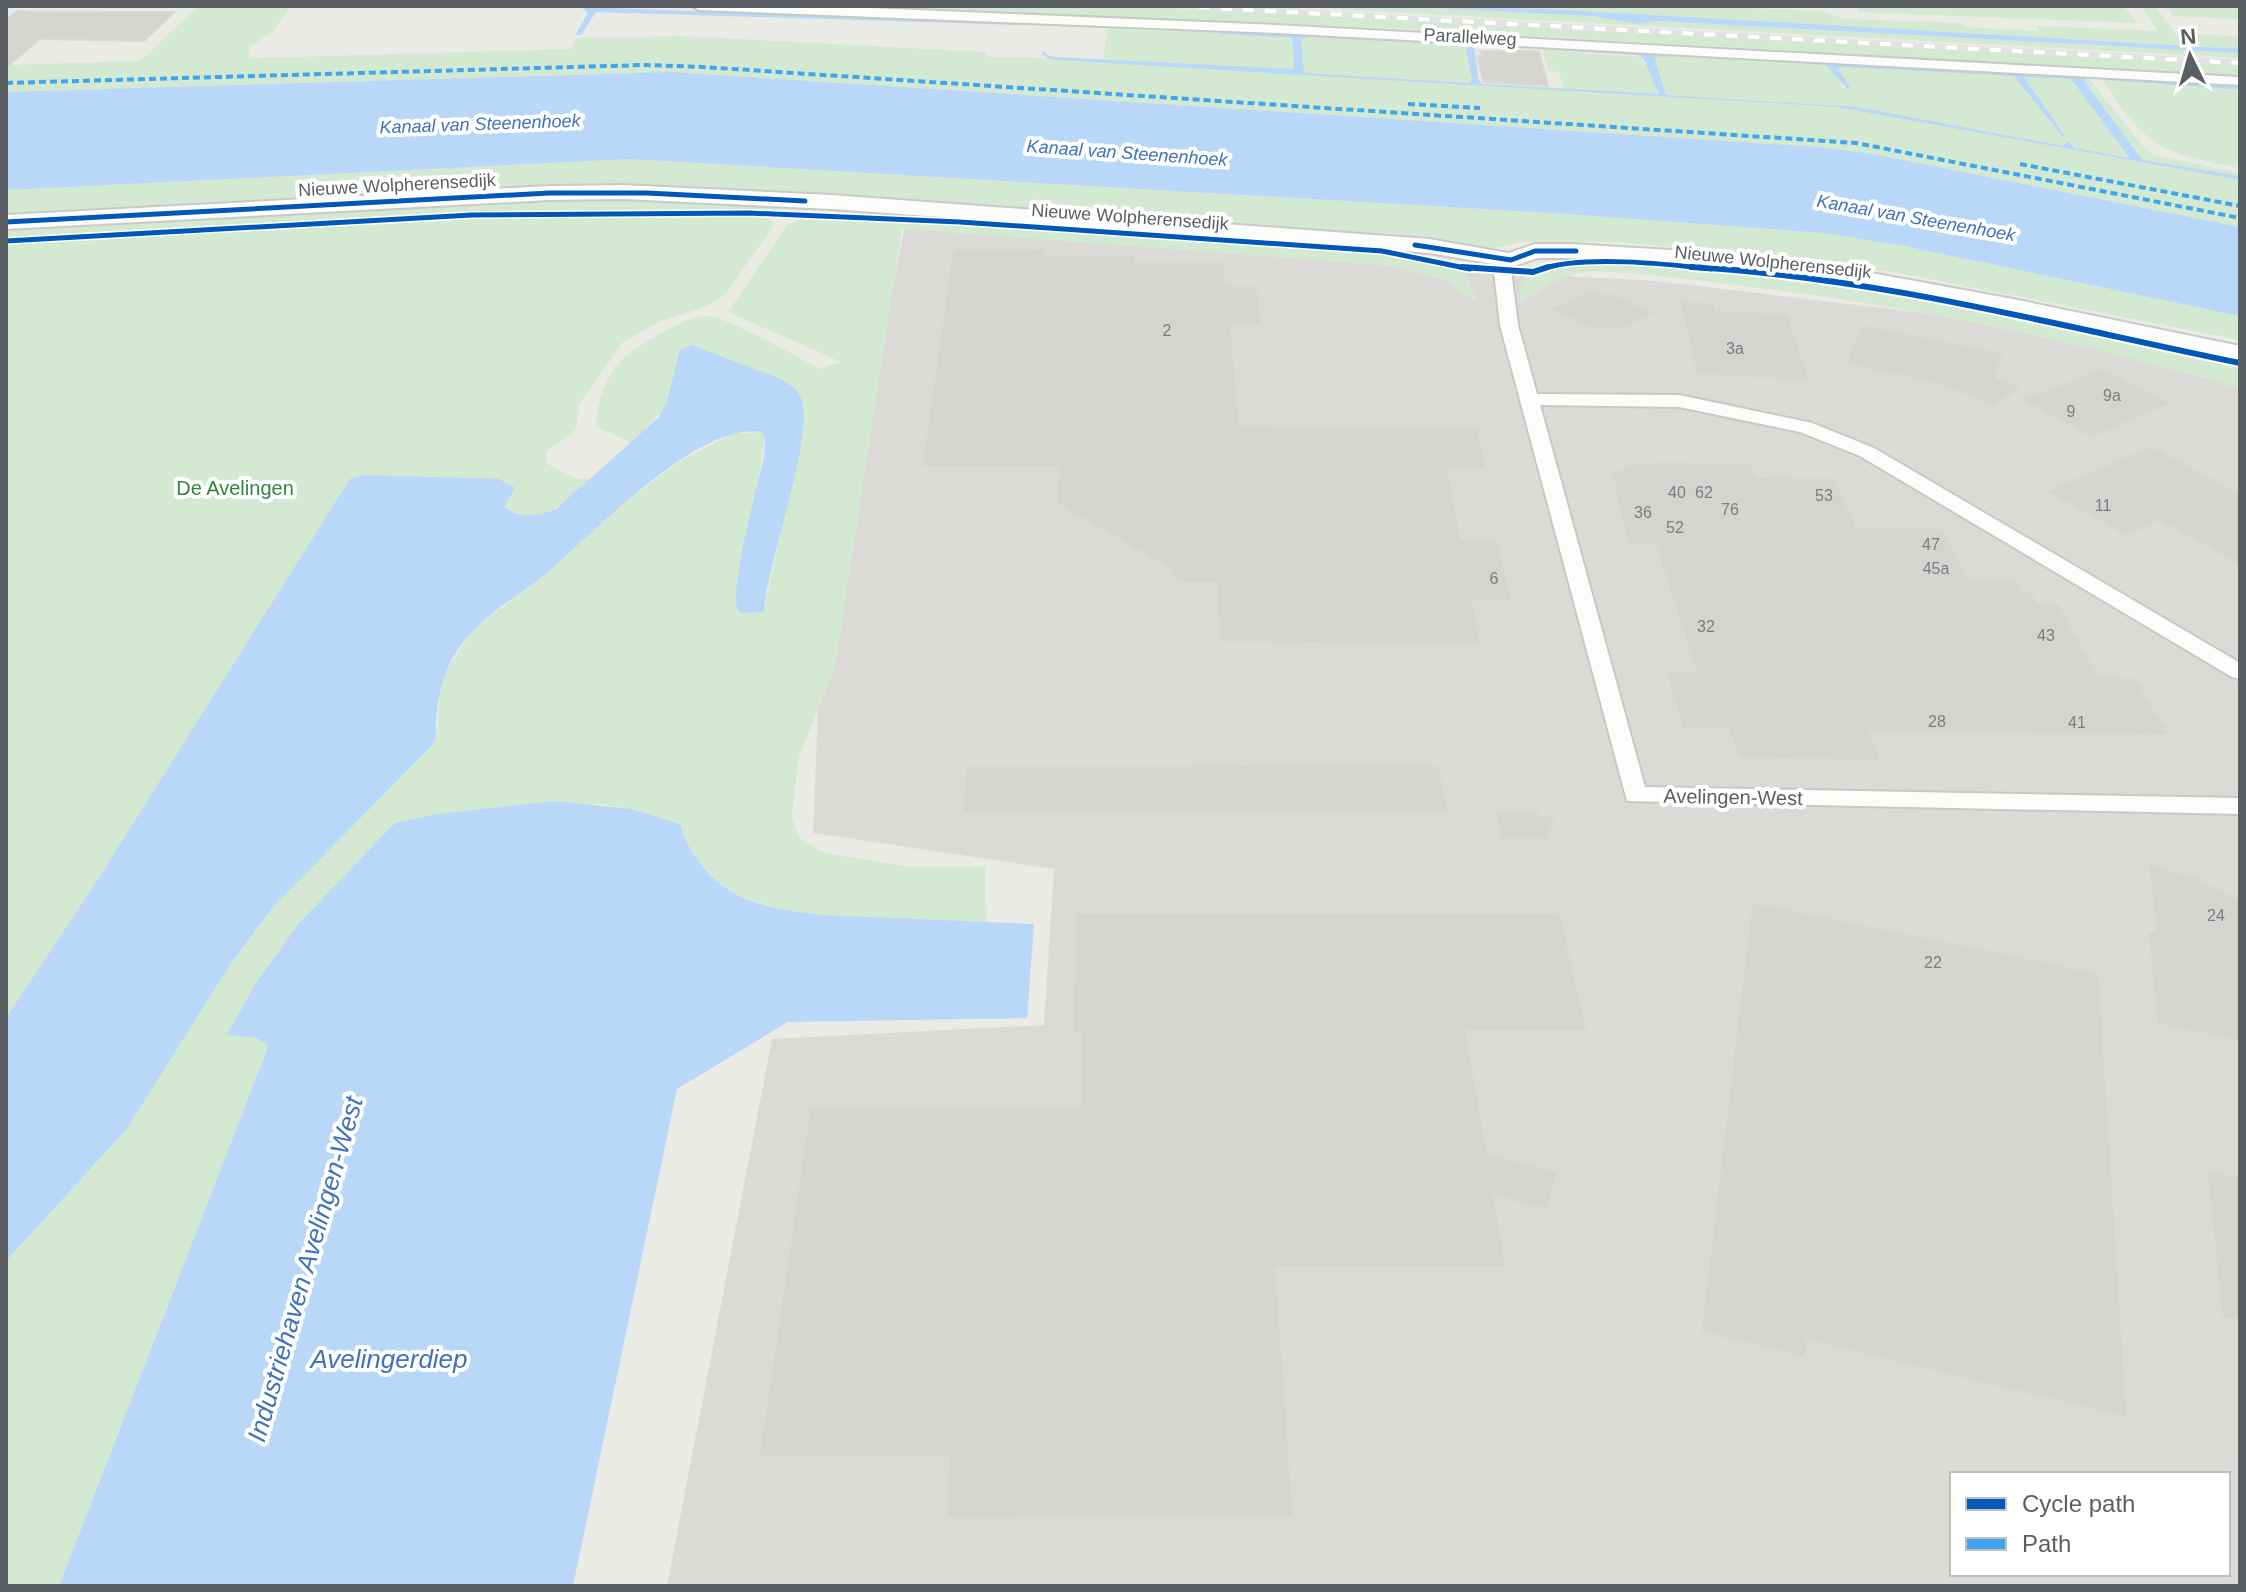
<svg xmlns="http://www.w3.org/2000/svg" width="2246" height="1592" viewBox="0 0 2246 1592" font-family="Arial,sans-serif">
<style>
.industrial{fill:#dbdad6;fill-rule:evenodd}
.green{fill:#d3e9d2}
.water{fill:#b9d7f8;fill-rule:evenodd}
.building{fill:#d5d4d1;stroke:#dadad5;stroke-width:2}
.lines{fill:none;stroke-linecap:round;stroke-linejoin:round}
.street-casing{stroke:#c8c8c6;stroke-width:4}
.secondary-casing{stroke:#c8c9c8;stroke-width:4}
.street{fill:#fcfcfb;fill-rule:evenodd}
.secondary{fill:#fcfcfb;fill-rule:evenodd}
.rail-casing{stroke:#e2e2e2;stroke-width:6}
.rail{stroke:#fff;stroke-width:4;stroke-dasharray:11;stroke-linecap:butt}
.quiet{stroke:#40a5ee;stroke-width:4;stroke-dasharray:7 4;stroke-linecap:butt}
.cycleway-far1-casing{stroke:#fff;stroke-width:8}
.cycleway-casing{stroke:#fff;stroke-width:10}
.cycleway-far1{stroke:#0057b8;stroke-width:5}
.cycleway{stroke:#0057b8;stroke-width:6}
.labels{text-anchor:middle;stroke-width:8;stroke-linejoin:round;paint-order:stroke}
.number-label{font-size:16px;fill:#7a7d80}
.far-street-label{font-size:18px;fill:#5b5f64;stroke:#fff}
.far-water-label{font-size:18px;font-style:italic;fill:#4072bd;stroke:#fff}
.park-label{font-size:20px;fill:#32853d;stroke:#fff}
.street-label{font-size:20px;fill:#5b5f64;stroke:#fff}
.near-water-label{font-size:26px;font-style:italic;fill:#4072bd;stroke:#fff}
</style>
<rect width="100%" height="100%" fill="#ebebe6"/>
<!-- industrial -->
<path class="industrial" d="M905,226l560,45 192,10 341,41 242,51v1213h-1573l105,-547 272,-14 10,-156 -241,-36 8,-194zM1952,1474h276v100h-276z"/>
<!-- green -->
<path class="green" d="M198,6h93l-18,25 -23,16 -2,9 9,2 314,-9 5,-11 106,-2 304,16 2,5 58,1 791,49 403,73v47l-367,-73 -54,-7 -1147,-75 -666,20v-27l134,-4z
M842,6h358l1040,56v14l-849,-48z
M1280,6h119l176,8 63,10 20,-3 582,32v5z
M1489,6h204l129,5 24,8 115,4 3,4 75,4 -2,-5 121,5 -17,-25h14l21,28 64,2v13z
M1856,6h268l12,17 -277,-11z
M2166,6h74v13l-67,-3z
M1108,28l73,4 4,-3h39l-2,5 70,4 2,32 -191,-10z
M1306,37l159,8 7,35 -3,3 -165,-10 -3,-34z
M1542,49l99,8 19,37 -96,-5 -5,-17 -11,-1z
M1646,53l180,12 5,2 13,21 6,-1 -12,-19 3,-1 173,9 48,60 2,-1 -40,-58 47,2 60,78 -53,-8 -8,-7 -7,4 -206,-39 -194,-12z
M2089,79l54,67 11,9 86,18v3l-98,-16 -57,-78z
M2103,80l137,10v78c-76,-14 -95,-20 -137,-88z
M630,159l937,55 256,19 81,13 336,70v24l-332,-65 -98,-16 -192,-17h-98l-25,6 -73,-12 -738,-46 -678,27v-27z
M587,195l192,12 -2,4 -241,-1 -530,28v-13z
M753,214l11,2 8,5v7l-46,65 -18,13 -49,16 -36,20 -45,64 -1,21 -6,8 -25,16v12l31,16h14c-23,21 -53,52 -86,29l-499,566v-830l533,-28 153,2z
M830,214l291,18 305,25 40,8v11l12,27 -34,-23 -51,-14 -491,-37 -67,439 -36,89 -7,59 7,22 26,15 86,14h74l1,55c-68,-3 -212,4 -265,-38 -20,-15 -34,-37 -41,-60l-49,-15 -32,-5 -204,19 -43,46 -96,169 10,3 1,9 -208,536h-53v-325l116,-126 109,-172 42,-56 164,-172 3,-45 8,-22 25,-39 68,-51 87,-78 50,-38 54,-28 30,-2 3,8 -11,64 11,100 36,-164 -10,-54 -99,-41 -12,5 -15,57 -33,36 -35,-16c-2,-14 1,-22 6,-36 11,-32 35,-45 64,-61 12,-6 28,-15 41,-14 24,3 88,40 111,53l22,-7 -113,-50 59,-87 18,-8z
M1581,262l97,5 154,15 110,19 298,62v26c-162,-48 -328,-83 -496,-103 -50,-6 -101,-13 -152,-15 -28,2 -49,17 -72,33v-17l6,-11c20,-1 36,-12 55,-14z"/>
<!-- water -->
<path class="water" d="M1399,6l148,3 693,40v4l-582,-32 -20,3 -46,-8z
M588,7l597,23 -589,-18 -15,23h-6l13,-22 -6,-5z
M1221,30l274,13 1,4h-22l5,34 4,3 176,10 -16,-36 -6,-3 -127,-8v-3l188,11 -44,2 12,38 191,12 206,39 5,-5 7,7 55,10 -59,-79 -47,-2 41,59h-3l-48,-60 -173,-9 -3,2 12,17 -3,3 -21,-24 -110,-8 362,19 8,2 -1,4 57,78 98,16v4l-403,-73 -715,-43 -73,-5 -7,-5 2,-3 3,4 9,2 238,12 -2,-31 -70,-4zM1307,37l158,8 7,35 -3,3 -165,-10 -3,-34z
M672,72l1147,75 54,7 367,73v89l-336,-70 -81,-13 -256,-19 -937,-55 -624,31v-98z
M2111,78l129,7v5l-134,-10z
M692,345l86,33c9,4 18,10 23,20 15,34 -35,168 -37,214l-24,1c-15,-11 19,-133 24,-156l1,-17 -3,-8c-66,-11 -171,105 -219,144 -31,25 -64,41 -86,75 -14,21 -19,45 -21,70 -1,9 2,14 -3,23l-160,163 -42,56 -105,167 -120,131v-243l91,-137 253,-402 14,-4 135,4 16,9 -11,19c17,13 34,9 52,2l102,-91 9,-17 13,-51z
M554,801l77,8 49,15c9,31 32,60 62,73 46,20 101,19 151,21 47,2 94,4 141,6l-7,94 -239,4 -111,67 -104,497h-514l208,-536v-6l-11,-6 -29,-3 29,-52 44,-61 95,-99 43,-9z"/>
<!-- building -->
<path class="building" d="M17,11l90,1h68l-31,29 -104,-2 -34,29v-49z
M1480,51h59l9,35 -65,-4 -6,-26h5z
M953,248l91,1v6h90v7h90l2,24h31l4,39h-30l8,101 239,2 9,41h-39l13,71h37l14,61h-39l8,44 -262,-3 -2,-59h-32l-14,-7v-7l-115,-66 3,-36h-137z
M1584,293l30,1 41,19 -33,16 -32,-1 -40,-19z
M1679,301l35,2 2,7 71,3 22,67 -112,-5z
M1862,325l141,28 -7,24 26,11 -29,18 -47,-20 -100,-22z
M2103,368l69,35 -81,35 -70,-38z
M2151,446l89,47v72l-81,-44 -33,15 -80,-45z
M1659,462l92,1 6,14 77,1 22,49 87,1 26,52h45l6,11h11l7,12h20l41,74 37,1 33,57 -299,-3 11,29 -143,-3 -9,-29 -47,-1 -16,-57h30l-41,-127h-26l-15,-53h3l-5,-16 18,-11z
M1439,765l9,47 -485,1 3,-47z
M1538,810l2,6 17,-1 -12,24 -44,1 -6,-29z
M2148,862l31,12 19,3 3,6 22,6 2,4 15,6v142l-83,-17 -9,-92 8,-1z
M1752,902l347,71 28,445 -320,-78 -1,18 -105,-26z
M1076,913h484l27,118h-121l21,122 70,19 -9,38 -54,-14 12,71h-230l17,250 -347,1 3,-61h-190l51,-349h270l1,-75h-8z
M2207,1170l33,7v141l-18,1z"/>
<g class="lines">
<!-- street casing -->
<g class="street-casing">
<path id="street" d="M692,6h129l456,19 963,52v8l-963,-52 -578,-23z
M1511,255l8,5 -8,11 7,54 19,69 142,1 133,28 62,25 366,215v16l-8,-2 -372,-221 -60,-24 -121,-25 -139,-2 105,382 595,11v16l-613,-13 -127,-476 -6,-54 11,-15z"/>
</g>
<!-- secondary casing -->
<g class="secondary-casing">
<path id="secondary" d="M623,185l209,10 597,44 80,14 26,-9h35l118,7 167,19 158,29 227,47v16l-227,-49 -158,-29 -167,-19 -118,-7h-32l-27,9 -82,-14 -597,-44 -209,-10 -74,1 -543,29v-14l543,-29z"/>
</g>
<!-- street -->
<use href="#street" class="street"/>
<!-- secondary -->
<use href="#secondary" class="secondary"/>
<!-- rail casing -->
<g class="rail-casing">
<path id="rail" d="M1177,6l1063,57"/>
</g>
<!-- rail -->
<use href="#rail" class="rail"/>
<!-- quiet -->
<path class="quiet" d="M6,83l638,-18 59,2 1153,76 384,75
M1408,104l72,4
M2020,164l220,42"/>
<!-- cycleway-far1 casing -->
<g class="cycleway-far1-casing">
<path id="cycleway-far1" d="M6,222l543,-29h98l158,8
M6,241l466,-26 277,-2 211,9 422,29 88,18
M1415,245l96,15 24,-9h41
M1542,269c41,-14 125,-5 169,0"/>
</g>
<!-- cycleway casing -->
<g class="cycleway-casing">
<path id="cycleway" d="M1462,267l71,5 15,-5
M1691,267c185,10 368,59 549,96"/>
</g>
<!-- cycleway-far1 -->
<use href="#cycleway-far1" class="cycleway-far1"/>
<!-- cycleway -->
<use href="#cycleway" class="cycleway"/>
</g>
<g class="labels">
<!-- number labels -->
<g class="number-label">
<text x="1167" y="336">2</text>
<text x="1735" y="354">3a</text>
<text x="2112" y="401">9a</text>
<text x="2071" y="417">9</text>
<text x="1677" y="498">40</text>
<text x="1704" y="498">62</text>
<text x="1824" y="501">53</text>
<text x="2103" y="511">11</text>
<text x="1730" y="515">76</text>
<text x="1643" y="518">36</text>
<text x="1675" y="533">52</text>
<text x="1931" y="550">47</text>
<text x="1936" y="574">45a</text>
<text x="1494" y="584">6</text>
<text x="1706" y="632">32</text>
<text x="2046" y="641">43</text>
<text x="1937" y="727">28</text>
<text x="2077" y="728">41</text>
<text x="2216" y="921">24</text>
<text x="1933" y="968">22</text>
</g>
<!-- far-street labels -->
<g class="far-street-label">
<text transform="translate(1470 37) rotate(3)" y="6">Parallelweg</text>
<text transform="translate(397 185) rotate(-3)" y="6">Nieuwe Wolpherensedijk</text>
<text transform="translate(1130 217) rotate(4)" y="6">Nieuwe Wolpherensedijk</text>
<text transform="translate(1773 262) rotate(6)" y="6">Nieuwe Wolpherensedijk</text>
</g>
<!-- far-water labels -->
<g class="far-water-label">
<text transform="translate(480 124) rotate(-2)" y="6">Kanaal van Steenenhoek</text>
<text transform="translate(1127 153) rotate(4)" y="6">Kanaal van Steenenhoek</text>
<text transform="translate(1916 218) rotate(10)" y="6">Kanaal van Steenenhoek</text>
</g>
<!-- park labels -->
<g class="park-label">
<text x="235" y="495">De Avelingen</text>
</g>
<!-- street labels -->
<g class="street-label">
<text transform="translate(1733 797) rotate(1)" y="7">Avelingen-West</text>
</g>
<!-- near-water labels -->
<g class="near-water-label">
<text transform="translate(305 1269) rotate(-74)" y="9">Industriehaven Avelingen-West</text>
<text x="389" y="1368">Avelingerdiep</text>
</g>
</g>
<!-- border -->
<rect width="2246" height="1592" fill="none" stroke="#5b5f64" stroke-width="16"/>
<!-- legend -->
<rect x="1950" y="1472" width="280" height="104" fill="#ffffff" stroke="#bdbfc1" stroke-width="2"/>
<rect x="1966" y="1498" width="40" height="12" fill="#0057b8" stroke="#bdbfc1" stroke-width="2"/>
<text x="2022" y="1512" font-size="24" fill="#5b5f64">Cycle path</text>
<rect x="1966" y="1538" width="40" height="12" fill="#40a5ee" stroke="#bdbfc1" stroke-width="2"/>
<text x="2022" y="1552" font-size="24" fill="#5b5f64">Path</text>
<!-- north arrow -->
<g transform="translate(2190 56) rotate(355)" stroke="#ffffff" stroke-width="6" paint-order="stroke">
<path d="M0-6L14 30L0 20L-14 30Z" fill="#5b5f64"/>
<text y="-12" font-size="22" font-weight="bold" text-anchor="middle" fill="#5b5f64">N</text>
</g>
</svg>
